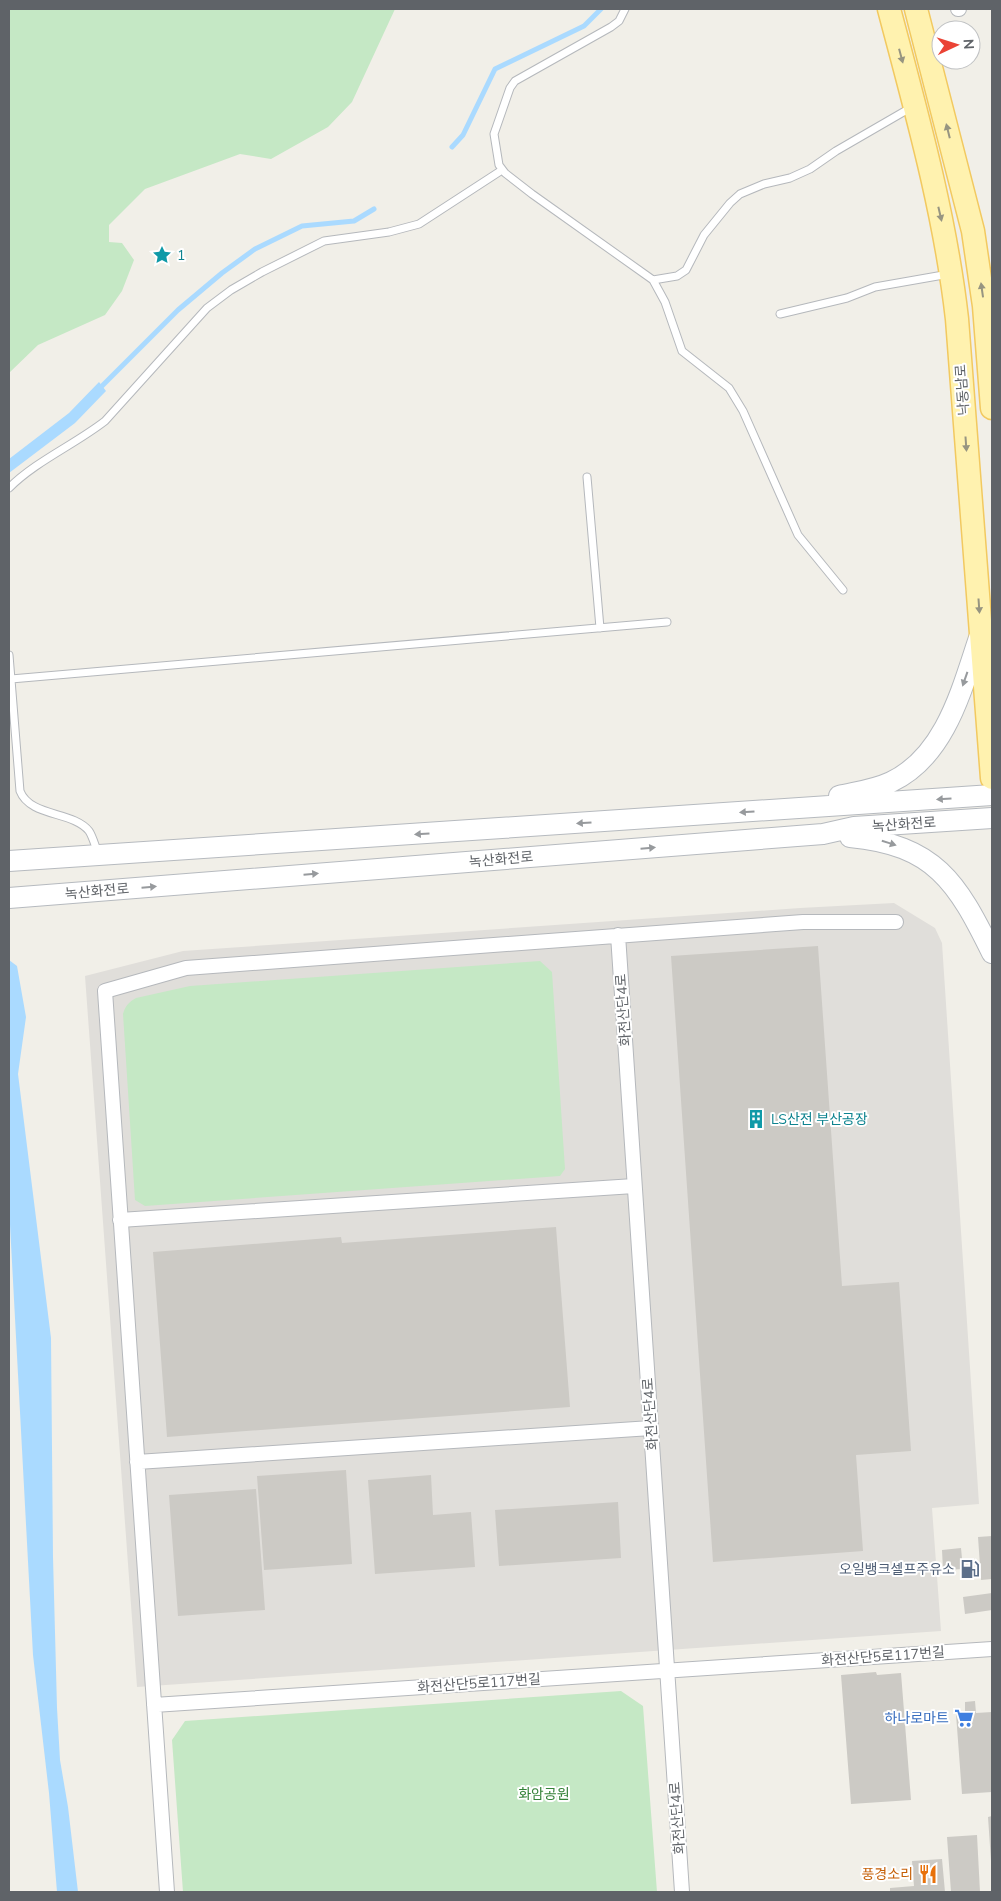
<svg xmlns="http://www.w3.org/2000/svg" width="1001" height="1901" viewBox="0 0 1001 1901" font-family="'Nunito Sans','Noto Sans KR',sans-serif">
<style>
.industrial{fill:#e0deda}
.green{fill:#c5e8c5}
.water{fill:#aadaff}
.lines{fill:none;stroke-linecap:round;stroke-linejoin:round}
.stream{stroke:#aadaff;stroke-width:5}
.building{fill:#cccac5}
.lane-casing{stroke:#b5b8bc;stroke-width:9}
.street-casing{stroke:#b5b8bc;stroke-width:16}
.secondary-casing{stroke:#b6babf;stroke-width:22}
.primary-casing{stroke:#f2c960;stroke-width:25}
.lane{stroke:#fff;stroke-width:7}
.street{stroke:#fff;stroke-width:14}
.secondary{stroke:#fff;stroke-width:20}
.primary{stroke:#fff2af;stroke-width:22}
.oneway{fill:#979581}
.oneway2{fill:#979a9d}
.labels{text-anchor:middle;stroke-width:4;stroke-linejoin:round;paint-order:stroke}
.culture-label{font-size:14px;fill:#0d838f;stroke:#fff;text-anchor:start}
.street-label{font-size:14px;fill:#5f6368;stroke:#fff}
.service-label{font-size:14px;fill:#4e5e75;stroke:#fff;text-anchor:end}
.shop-label{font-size:14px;fill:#366cbe;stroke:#fff;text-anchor:end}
.park-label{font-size:14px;fill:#348238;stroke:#fff}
.food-label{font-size:14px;fill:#c56008;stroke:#fff;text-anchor:end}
</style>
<rect width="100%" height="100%" fill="#f1efe8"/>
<!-- industrial -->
<path class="industrial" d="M894,903l41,25 7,15 37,561 -47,4 9,123 -804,56 -52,-711 98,-25 617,-43z"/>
<!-- green -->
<path class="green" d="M9,9h386l-43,93 -24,25 -57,32 -31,-5 -95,35 -36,36v17l13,1 12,17 -12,31 -17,24 -67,30 -29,28z
M540,961l12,11 13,197 -5,7 -415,30 -10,-6 -12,-186c2,-8 6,-12 13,-16l54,-12z
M621,1691l22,15 14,186h-474l-11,-152 13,-19z"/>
<!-- water -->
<path class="water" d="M99,382l7,9 -31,32 -66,50v-14l60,-46z
M9,955v5l8,6 9,51 -8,57 33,264 2,219 4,151 3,52 8,47 10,85h-21l-8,-99 -16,-138 -24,-449z"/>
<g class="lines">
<!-- stream -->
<path class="stream" d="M452,147l11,-12 32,-66 89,-43 17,-17
M98,390l80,-80 44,-37 33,-24 47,-23 52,-5 20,-12"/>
</g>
<!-- building -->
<path class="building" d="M818,946l24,340 57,-4 12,169 -55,4 7,96 -150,11 -42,-606z
M556,1227l14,180 -403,30 -14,-185 188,-15 1,6z
M346,1470l6,94 -88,6 -7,-94z
M431,1475l2,40 38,-3 4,55 -100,7 -7,-94z
M256,1489l9,121 -87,6 -9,-121z
M618,1502l3,56 -122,8 -4,-56z
M992,1536v43l-11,1 -3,-43z
M961,1548l2,21 -20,1 -1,-20z
M992,1593v17l-27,4 -2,-17z
M876,1672l1,3 24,-2 10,127 -60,4 -10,-129z
M975,1701l1,12 16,-1v80l-30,2 -6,-80h9v-12z
M992,1816v45h-1l-3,-44z
M977,1835l3,57h-29l-4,-55z
M942,1859l3,33h-55v-4l24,-2 -2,-25z"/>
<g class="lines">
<!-- lane casing -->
<g class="lane-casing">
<path id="lane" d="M625,9l-6,12 -8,6 -96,54 -5,7 -16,46 5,31 6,8 27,21 121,86 12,22 17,49 47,37 14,23 55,124 45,55
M653,280l24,-4 9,-6 18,-35 26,-32 10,-9 24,-10 26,-6 20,-9 26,-18 76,-44
M780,314l67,-16 28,-11 74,-13
M587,477l13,151
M9,488c27,-27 65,-43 96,-67l102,-113 24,-18 31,-18 62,-31 65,-9 30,-8 83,-54
M9,655l11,136c10,26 53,20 69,40 4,6 6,15 9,22
M11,679l656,-57"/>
</g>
<!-- street casing -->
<g class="street-casing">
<path id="street" d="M958,9h1
M618,935l64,957
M120,1220l514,-34
M137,1462l514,-34
M154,1705l838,-56
M167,1892l-62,-901 81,-23 617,-46h93"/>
</g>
<!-- secondary casing -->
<g class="secondary-casing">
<path id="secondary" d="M839,796c17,-4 35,-6 52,-14 55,-26 71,-94 89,-147
M850,837c85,8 107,45 142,116
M9,861l983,-66
M9,898l814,-64 31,-7 138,-9"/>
</g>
<!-- primary casing -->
<g class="primary-casing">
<path id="primary" d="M889,9c27,102 56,204 68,310l35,459
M916,9l57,222 11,75 8,102"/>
</g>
<!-- lane -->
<use href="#lane" class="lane"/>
<!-- street -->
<use href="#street" class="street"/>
<!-- secondary -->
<use href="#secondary" class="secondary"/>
<!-- primary -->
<use href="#primary" class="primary"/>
</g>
<!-- one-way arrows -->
<defs><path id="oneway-solid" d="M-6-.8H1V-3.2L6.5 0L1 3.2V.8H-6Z" transform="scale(1.25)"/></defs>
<g class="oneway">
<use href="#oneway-solid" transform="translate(901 56) rotate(75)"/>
<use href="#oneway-solid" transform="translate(948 131) rotate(-104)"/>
<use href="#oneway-solid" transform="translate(940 214) rotate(77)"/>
<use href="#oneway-solid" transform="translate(982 290) rotate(-98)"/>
<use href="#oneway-solid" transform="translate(966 444) rotate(86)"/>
<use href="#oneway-solid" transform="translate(979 606) rotate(86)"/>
</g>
<g class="oneway2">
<use href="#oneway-solid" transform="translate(965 679) rotate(109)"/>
<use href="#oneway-solid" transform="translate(944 799) rotate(176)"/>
<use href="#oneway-solid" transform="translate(747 812) rotate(176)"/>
<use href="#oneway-solid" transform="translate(584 823) rotate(176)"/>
<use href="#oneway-solid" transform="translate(422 834) rotate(176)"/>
<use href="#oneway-solid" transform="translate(889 843) rotate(17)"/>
<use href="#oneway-solid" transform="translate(648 848) rotate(-5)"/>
<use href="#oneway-solid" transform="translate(311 874) rotate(-5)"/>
<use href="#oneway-solid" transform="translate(149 887) rotate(-5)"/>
</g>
<!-- icons -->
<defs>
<g id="sight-bare" transform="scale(1.5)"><path d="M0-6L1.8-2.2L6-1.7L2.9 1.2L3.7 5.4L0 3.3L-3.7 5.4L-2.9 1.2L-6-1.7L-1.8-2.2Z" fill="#0f9aa8" stroke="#fff" stroke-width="2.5" paint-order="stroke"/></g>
<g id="building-bare" transform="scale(1.5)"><path d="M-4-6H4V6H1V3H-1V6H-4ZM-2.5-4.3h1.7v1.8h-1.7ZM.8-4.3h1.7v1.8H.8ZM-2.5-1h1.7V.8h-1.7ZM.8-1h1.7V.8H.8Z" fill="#0f9aa8" stroke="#fff" stroke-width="2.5" paint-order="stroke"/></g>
<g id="fuel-bare" transform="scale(1.5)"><path d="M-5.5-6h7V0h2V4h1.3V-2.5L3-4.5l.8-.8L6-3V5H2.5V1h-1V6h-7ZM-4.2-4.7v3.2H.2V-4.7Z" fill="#5c6f8a" stroke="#fff" stroke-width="2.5" paint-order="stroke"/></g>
<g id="supermarket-bare" transform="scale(1.5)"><path d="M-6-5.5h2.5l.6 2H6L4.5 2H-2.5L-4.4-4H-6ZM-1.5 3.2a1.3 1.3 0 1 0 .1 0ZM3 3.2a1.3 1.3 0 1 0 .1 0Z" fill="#3f7fe0" stroke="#fff" stroke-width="2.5" paint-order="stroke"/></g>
<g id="restaurant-bare" transform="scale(1.5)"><path d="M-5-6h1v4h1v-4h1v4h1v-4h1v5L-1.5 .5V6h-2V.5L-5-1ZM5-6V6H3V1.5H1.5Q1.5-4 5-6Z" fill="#e8710a" stroke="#fff" stroke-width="2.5" paint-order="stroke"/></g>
</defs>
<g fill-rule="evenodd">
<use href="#sight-bare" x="162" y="255"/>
<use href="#building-bare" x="756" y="1119"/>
<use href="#fuel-bare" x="970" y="1569"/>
<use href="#supermarket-bare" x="964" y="1718"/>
<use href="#restaurant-bare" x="928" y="1874"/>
</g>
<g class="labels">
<!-- culture labels -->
<g class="culture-label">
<text x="177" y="260">1</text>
<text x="771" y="1124">LS산전 부산공장</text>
</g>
<!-- street labels -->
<g class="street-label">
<text transform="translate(962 390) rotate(-94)" y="5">낙동남로</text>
<text transform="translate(904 824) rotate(-4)" y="5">녹산화전로</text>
<text transform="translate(501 859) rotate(-5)" y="5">녹산화전로</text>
<text transform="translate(97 891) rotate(-5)" y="5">녹산화전로</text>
<text transform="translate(623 1010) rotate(-94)" y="5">화전산단4로</text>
<text transform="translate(650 1414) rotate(-94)" y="5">화전산단4로</text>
<text transform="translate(883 1656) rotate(-4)" y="5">화전산단5로117번길</text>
<text transform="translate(479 1683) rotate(-4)" y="5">화전산단5로117번길</text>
<text transform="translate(677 1818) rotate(-94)" y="5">화전산단4로</text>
</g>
<!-- service labels -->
<g class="service-label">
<text x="955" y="1574">오일뱅크셀프주유소</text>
</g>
<!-- shop labels -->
<g class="shop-label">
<text x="949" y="1723">하나로마트</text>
</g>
<!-- park labels -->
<g class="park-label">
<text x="544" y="1799">화암공원</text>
</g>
<!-- food labels -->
<g class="food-label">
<text x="913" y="1879">풍경소리</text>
</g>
</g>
<!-- border -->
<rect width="1001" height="1901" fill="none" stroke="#5f6368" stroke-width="20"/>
<!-- north arrow -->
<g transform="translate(956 45) rotate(86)"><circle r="24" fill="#ffffff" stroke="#bfc1c3"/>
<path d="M0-4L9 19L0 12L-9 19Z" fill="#ea4335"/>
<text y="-8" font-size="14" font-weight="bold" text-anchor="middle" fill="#5f6368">N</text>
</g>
</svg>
